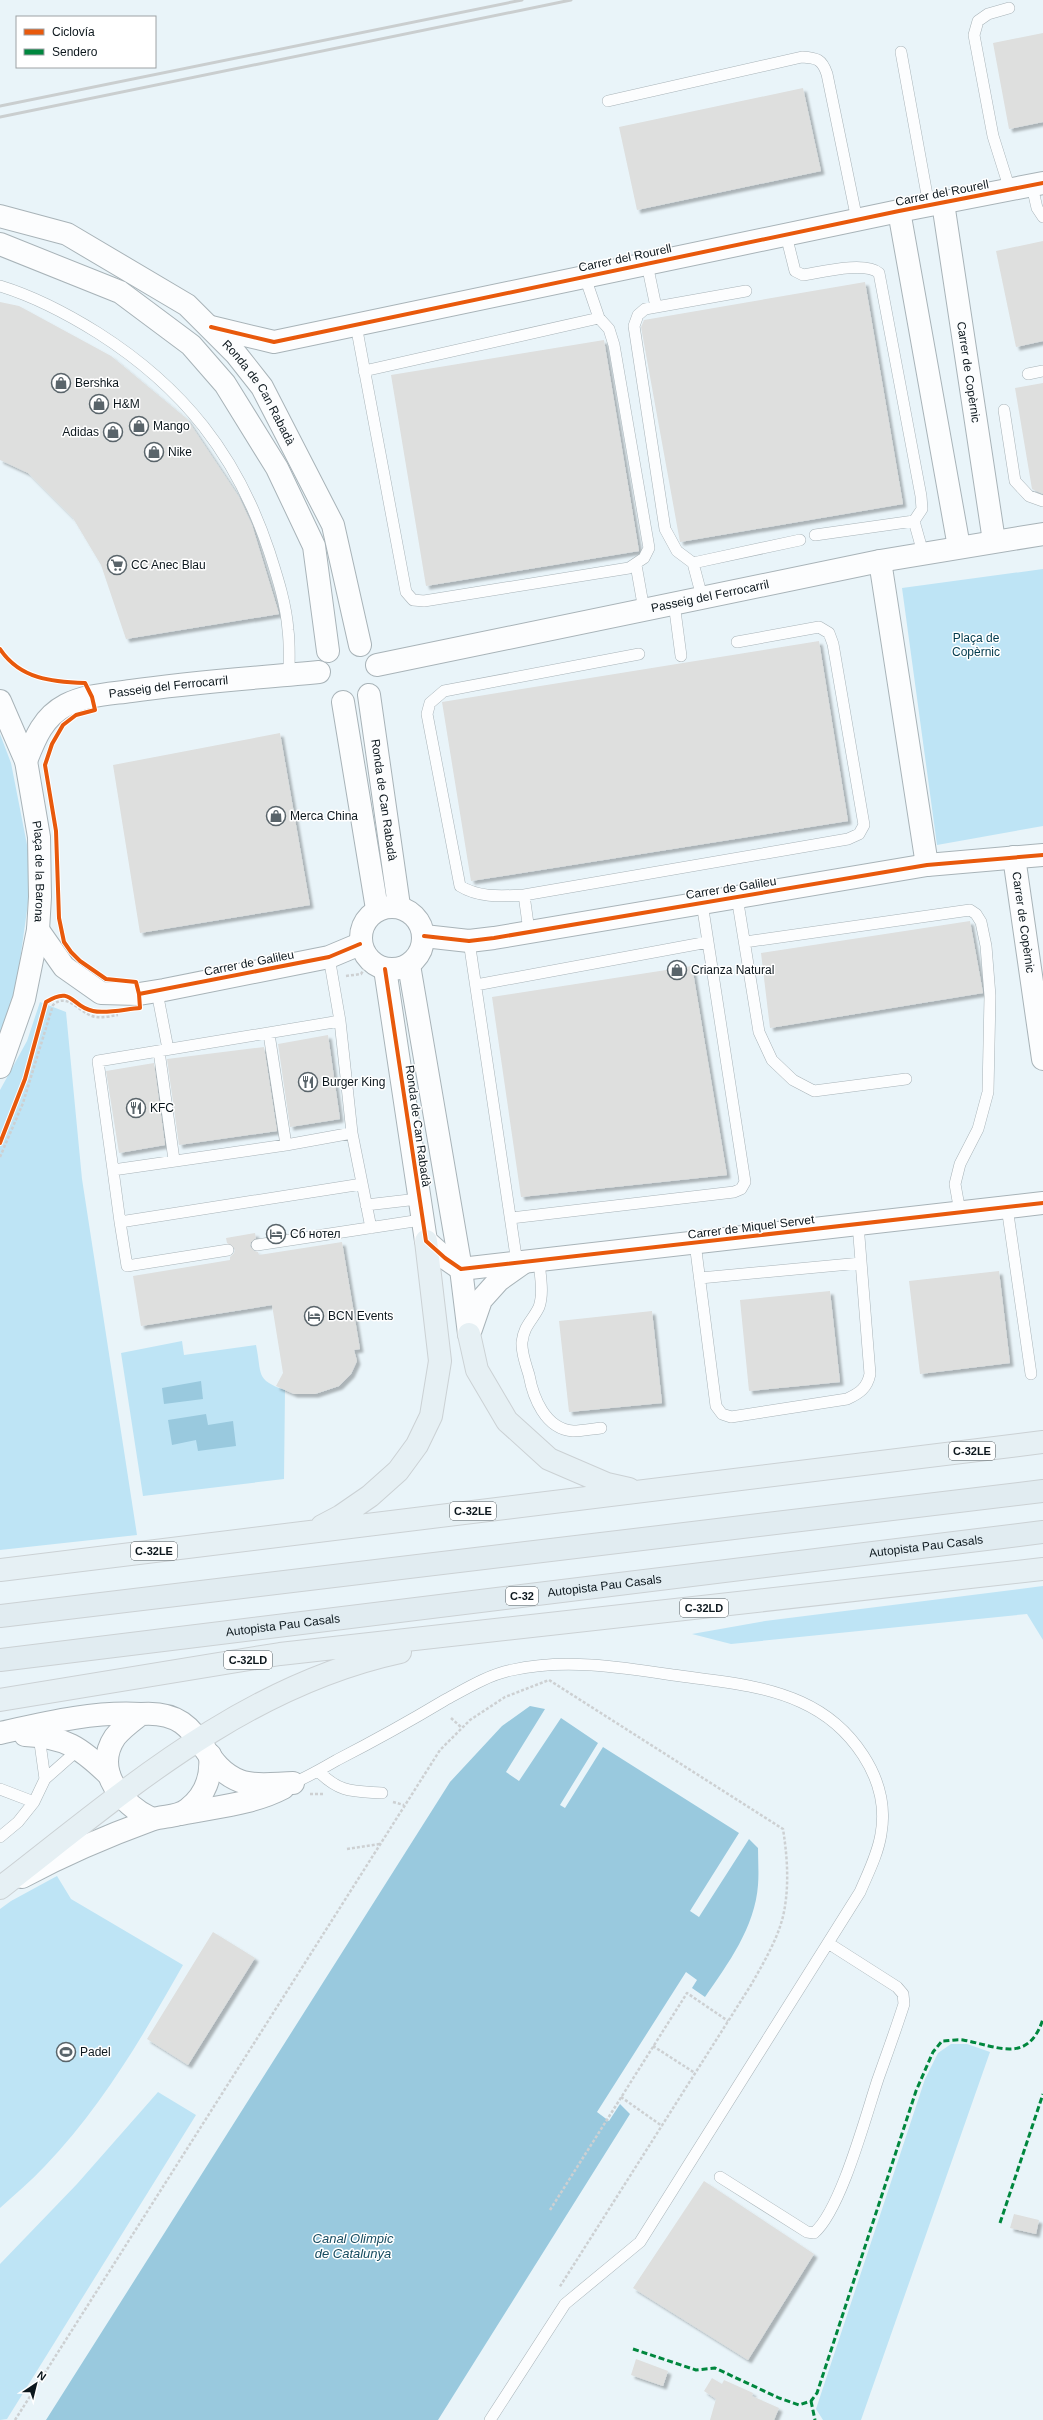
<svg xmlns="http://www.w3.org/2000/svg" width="1043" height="2420" viewBox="0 0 1043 2420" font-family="Helvetica,sans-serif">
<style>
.green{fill:#bee4f5}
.water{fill:#99c9de}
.building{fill:#dedfde;filter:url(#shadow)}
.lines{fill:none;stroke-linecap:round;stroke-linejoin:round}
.service-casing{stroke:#a8b3b8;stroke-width:12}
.minor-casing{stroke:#a8b3b8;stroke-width:24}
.tertiary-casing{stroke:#a8b3b8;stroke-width:24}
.trunk-casing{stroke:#cbd1d4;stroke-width:24}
.motorway-casing{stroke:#cbd1d4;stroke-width:24}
.path{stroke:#cdd0d2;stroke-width:2.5;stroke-dasharray:3 2;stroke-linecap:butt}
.service{stroke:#fcfdfe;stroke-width:11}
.minor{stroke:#fcfdfe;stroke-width:22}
.tertiary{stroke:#fcfdfe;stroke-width:22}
.trunk{stroke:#e6f0f4;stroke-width:22}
.motorway{stroke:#e1ecf1;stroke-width:22}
.rail{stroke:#cacecf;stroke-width:3}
.quiet{stroke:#00873e;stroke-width:3;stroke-dasharray:6 3;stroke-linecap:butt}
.cycleway-casing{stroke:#fff;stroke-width:6}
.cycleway{stroke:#e8590c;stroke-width:4}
.labels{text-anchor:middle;stroke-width:3;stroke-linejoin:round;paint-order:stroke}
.shield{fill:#fff;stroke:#555d61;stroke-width:1}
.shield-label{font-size:11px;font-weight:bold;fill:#0c171d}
.street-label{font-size:12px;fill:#0c171d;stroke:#fff}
.poi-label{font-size:12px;fill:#0c171d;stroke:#fff;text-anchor:start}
.park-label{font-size:12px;fill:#003a4d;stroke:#fff}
.water-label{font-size:13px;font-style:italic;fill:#174c60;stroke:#fff}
</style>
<defs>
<filter id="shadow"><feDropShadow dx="3.5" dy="3.5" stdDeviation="1" flood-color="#0004"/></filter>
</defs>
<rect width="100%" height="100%" fill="#e9f4f9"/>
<!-- green -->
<path class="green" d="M1043,569v257l-106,19 -35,-257z
M0,734l11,29 19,97 -2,43 -11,79 -17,56z
M40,1002l26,10 16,167 55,356 -137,15v-460l27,-49z
M182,1341l2,14 72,-10c6,29 -1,35 29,45l-1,89 -141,17 -22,-143z
M1043,1586v54l-16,-26 -296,30 -39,-10 73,-13z
M57,1876l14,23 112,66c-40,71 -82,143 -138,201 -14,15 -30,28 -45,42v-299l11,-8z
M951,2044h16l23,8 -129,368h-38l-7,-11 109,-330 13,-26z
M158,2092l38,23 -189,304 -7,1v-156l77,-80z"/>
<!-- water -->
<path class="water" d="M201,1381l2,18 -39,5 -2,-16z
M206,1414l2,11 25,-4 3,25 -38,5 -2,-11 -24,5 -4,-25z
M530,1706l15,3 -39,63 13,9 42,-63 37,25 -38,62 5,3 38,-61 136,86 -49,78 9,6 50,-78 9,9c0,12 1,25 0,37 -3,42 -30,79 -53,112l-13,-9 5,-8 -11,-8 -89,140 12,9 11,-17 10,10 -192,306h-392l404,-638 52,-56z"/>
<!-- building -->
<path class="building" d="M1043,33v89l-34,7 -16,-86z
M803,88l18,83 -184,39 -18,-83z
M1043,241v100l-27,6 -20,-96z
M865,282l38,222 -223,38 -39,-215 3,-7z
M0,302l19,4 92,50 76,63 52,78 13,28 27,89 -153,25 -25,-74 -28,-47 -45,-45 -28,-13z
M604,340l35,211 -213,35 -35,-211z
M1043,383v111l-11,-5 -17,-101z
M819,641l29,180 -377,60 -29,-179z
M280,733l30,172 -170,28 -27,-168z
M970,921l13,72 -213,35 -9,-75z
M692,966l35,209 -206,22 -29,-200z
M328,1035l12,84 -50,8 -12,-83z
M264,1047l13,84 -98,14 -12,-86z
M154,1063l11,82 -46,8 -13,-82z
M255,1233l1,5 -5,4 -1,4 4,5 4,1 1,3 83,-13 18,107 -6,1 3,11 -6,13 -12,12 -24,8h-21l-18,-8 7,-13 -11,-68 -131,21 -8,-50 97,-16v-3l4,-4 1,-4 -8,-6 -1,-5z
M999,1271l11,92 -90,11 -11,-93z
M830,1291l10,91 -91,9 -9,-91z
M652,1311l10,92 -93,9 -10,-91z
M213,1932l42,26 -67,107 -41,-26z
M704,2181l110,73 -66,106 -115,-72z
M1014,2214l25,6 -3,14 -26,-6z
M636,2359l32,12 -5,15 -32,-11z
M712,2378l10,6 2,-4 29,13 -1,3 27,12 -5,12h-64l6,-21 -12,-8z"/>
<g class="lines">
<!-- service casing -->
<g class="service-casing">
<path id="service" d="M1009,8l-21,6 -10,7 -4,14 19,101 17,54
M901,52l28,154
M608,101l194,-44c15,1 20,2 25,17l30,146
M1032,186l5,22 6,9
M786,235l9,36 8,4c19,-3 62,-14 76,-2l42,223 1,13 -8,12 -99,14
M647,264l9,43
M0,286c36,11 66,27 98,47 85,54 139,122 171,218 8,25 17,52 19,79 2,15 1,30 1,45
M356,325l50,267 7,8 11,1 205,-33 15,-10 5,-10 -35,-203 -5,-16 -10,-11 -14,-41
M364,371l235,-53
M1028,374l15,-3
M1004,410l11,71 14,15 14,5
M914,521l9,32
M693,563l107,-23
M636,565l8,45
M702,597l-9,-34 -16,-12 -12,-22 -31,-203 4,-11 7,-6 101,-18
M674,603l7,53
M639,654l-195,37 -14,12 -3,11 33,172c19,12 42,10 64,9l324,-56 11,-5 5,-9 -31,-181 -4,-11 -10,-6 -82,15
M524,895l5,36
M737,897l22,135 13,28 21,20 21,11 92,-12
M469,941l48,322
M745,942l225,-32 6,4 5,8 5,24 4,50 -2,96 -10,37 -18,35 -5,20 5,28
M329,957l11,64
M476,985l232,-43
M157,992l11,57
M340,1021l12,112 -66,12 -173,25 -15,-109z
M269,1034l17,111
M159,1051l15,109
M352,1133l19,95
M113,1170l7,52
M366,1205l52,-6
M1007,1207l24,167
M511,1218l223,-26 7,-3 4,-7 -43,-279
M695,1243l21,163 6,8 9,3 116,-18c13,-6 20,-11 23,-25l-12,-150
M257,1245l164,-25
M228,1250l-101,16 -7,-44 242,-38
M539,1261c1,14 5,32 0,46 -6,13 -15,18 -17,35 -1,10 4,23 7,33 4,22 16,54 44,56 9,0 19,-2 28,-3
M700,1278l161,-15
M39,1736l6,43
M318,1771c22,22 34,20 64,22
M293,1783c15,-6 30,-15 44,-23 37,-19 73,-39 108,-60 22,-12 43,-25 67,-30 52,-12 109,-3 161,5 43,6 88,9 128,27 49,22 90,76 80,132 -3,20 -13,39 -21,58l-220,350 -75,62 -75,116
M0,1789l34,13
M0,1837l18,-15 16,-20 11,-23 34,-30
M720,2177l87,55 7,1c27,-23 52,-118 64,-154 9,-25 18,-50 26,-75l-1,-10 -6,-7 -69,-44"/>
</g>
<!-- minor casing -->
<g class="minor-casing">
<g id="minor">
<path id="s1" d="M943,203l51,338"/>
<path d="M899,211l60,336"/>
<path id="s2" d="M0,216l67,18 120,71 49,49 26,33 71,138 27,120"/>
<path d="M0,244l120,48 71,53 34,39 52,84 37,78 14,105"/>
<path d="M211,327l63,15 625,-131 144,-28"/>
<path d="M880,561l47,304"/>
<path id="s3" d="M377,665l503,-104 163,-27"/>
<path id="s4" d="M369,695l30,211"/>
<path d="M343,702l34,207"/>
<path id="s5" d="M26,761c9,-23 17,-44 40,-56 19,-10 44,-11 65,-14 62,-9 125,-13 188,-19"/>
<path id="s6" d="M1014,857l29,202"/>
<circle cx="392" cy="938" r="31"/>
<path d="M38,930l26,37 37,26 38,1 25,-4 165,-33 31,-13"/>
<path d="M424,936l45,5 25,-3 433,-73 116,-10"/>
<path d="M409,965l52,304 8,65"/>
<path d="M385,969l41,272 19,17 16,11 582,-66"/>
<path d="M471,1329l10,-29 18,-20 24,-17"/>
<path d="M0,1733c45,-10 94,-22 141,-19"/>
<path d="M25,1735c40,2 55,12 84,40"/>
<path d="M181,1814c33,-7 72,-10 102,-26"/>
<path d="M152,1819c-29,-14 -60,-48 -37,-82 7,-9 17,-16 26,-23 64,-5 55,50 99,67 15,6 37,2 53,2"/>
<path d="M22,1877c41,-22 85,-41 129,-57 13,-5 26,-2 37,-11 17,-13 24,-33 22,-54"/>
</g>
</g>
<!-- tertiary casing -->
<g class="tertiary-casing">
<g id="tertiary">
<path id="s7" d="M0,701l26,60 13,76 1,60 -2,33 -14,69 -24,68"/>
</g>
</g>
<!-- trunk casing -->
<g class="trunk-casing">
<path id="trunk" d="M469,1334l8,36 30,51 42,38 58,25 22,5
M322,1526l19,-10 29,-20 28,-25 19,-26 14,-29 9,-55 -14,-120
M0,1570l1043,-128
M0,1700l280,-46 763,-85
M0,1888c124,-96 243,-202 400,-236"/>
</g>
<!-- motorway casing -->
<g class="motorway-casing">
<g id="motorway">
<path d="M0,1616l1043,-125"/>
<path id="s8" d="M0,1660l1043,-128"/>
</g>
</g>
<!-- path -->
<path class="path" d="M346,976l15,-2 3,-5
M0,1157l23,-54 30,-98c14,-13 26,7 39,11 9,3 18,0 26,-1
M451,1718l11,10
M310,1794h13
M393,1802l11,3
M347,1849l33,-5
M653,2046l42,27
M621,2097l41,29
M550,2210l137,-217 41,28
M15,2420l425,-670 30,-30 35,-23 44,-17 234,149c4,25 6,52 2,77 -4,28 -20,54 -34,79l-192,303"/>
<!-- service -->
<use href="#service" class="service"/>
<!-- minor -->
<use href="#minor" class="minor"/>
<!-- tertiary -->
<use href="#tertiary" class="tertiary"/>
<!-- trunk -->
<use href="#trunk" class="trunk"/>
<!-- motorway -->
<use href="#motorway" class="motorway"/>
<!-- rail -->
<path class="rail" d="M0,106l522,-106
M0,117l571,-117"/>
<!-- quiet -->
<path class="quiet" d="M1000,2223l43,-129
M633,2349l63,21 19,-2 64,30 20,7 12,-4 6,-8 99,-302 17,-39 9,-11c7,0 15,-2 21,-1 34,6 65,25 80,-21
M811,2401l4,19"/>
<!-- cycleway casing -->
<g class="cycleway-casing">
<path id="cycleway" d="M211,327l63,15 625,-131 144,-28
M0,649c20,30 52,33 85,34l7,14 3,13 -19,5 -13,10 -11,19 -7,21 11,66 3,87 5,24 7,10 9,9 26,18 30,3 3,12 1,14c-14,1 -34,6 -47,3 -22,-4 -20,-26 -47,-9l-21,77 -25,64
M424,936l45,5 25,-3 433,-73 116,-10
M385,969l41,272 19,17 16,11 582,-66
M139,994l190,-37 31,-13"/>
</g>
<!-- cycleway -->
<use href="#cycleway" class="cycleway"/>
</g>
<!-- icons -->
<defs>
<g id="shop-ring" transform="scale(1)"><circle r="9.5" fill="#fff" stroke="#59646a" stroke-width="1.5"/><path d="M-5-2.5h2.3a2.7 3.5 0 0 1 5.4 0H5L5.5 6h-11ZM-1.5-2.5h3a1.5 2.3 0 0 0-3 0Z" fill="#59646a"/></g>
<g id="supermarket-ring" transform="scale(1)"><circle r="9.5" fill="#fff" stroke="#59646a" stroke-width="1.5"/><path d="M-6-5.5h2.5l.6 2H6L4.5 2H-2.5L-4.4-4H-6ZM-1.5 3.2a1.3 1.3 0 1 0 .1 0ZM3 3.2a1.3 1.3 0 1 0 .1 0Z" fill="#59646a"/></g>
<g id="restaurant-ring" transform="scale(1)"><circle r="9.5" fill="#fff" stroke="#59646a" stroke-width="1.5"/><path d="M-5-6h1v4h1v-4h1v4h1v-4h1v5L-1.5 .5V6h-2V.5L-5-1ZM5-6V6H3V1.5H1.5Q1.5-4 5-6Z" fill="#59646a"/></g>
<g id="hotel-ring" transform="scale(1)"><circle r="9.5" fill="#fff" stroke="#59646a" stroke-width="1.5"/><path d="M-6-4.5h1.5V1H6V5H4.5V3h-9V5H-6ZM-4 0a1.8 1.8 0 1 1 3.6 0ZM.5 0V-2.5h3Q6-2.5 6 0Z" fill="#59646a"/></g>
<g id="stadium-ring" transform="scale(1)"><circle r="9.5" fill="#fff" stroke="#59646a" stroke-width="1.5"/><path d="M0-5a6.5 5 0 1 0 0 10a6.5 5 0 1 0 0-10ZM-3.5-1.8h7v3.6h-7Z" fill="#59646a"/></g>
</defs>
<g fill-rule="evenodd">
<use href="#shop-ring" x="61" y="383"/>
<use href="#shop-ring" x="99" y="404"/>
<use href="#shop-ring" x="139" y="426"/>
<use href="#shop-ring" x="113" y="432"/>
<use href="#shop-ring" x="154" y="452"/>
<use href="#supermarket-ring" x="117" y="565"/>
<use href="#shop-ring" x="276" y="816"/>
<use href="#shop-ring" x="677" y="970"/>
<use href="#restaurant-ring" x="308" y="1082"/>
<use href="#restaurant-ring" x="136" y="1108"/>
<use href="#hotel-ring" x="276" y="1234"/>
<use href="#hotel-ring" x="314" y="1316"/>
<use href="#stadium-ring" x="66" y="2052"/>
</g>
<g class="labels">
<!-- shield labels -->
<g class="shield">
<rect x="949" y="1442" width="46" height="18" rx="3"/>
<rect x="450" y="1502" width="46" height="18" rx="3"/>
<rect x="131" y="1542" width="46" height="18" rx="3"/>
<rect x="506" y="1587" width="32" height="18" rx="3"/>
<rect x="680" y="1599" width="48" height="18" rx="3"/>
<rect x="224" y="1651" width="48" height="18" rx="3"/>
</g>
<g class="shield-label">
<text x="972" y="1455">C-32LE</text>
<text x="473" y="1515">C-32LE</text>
<text x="154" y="1555">C-32LE</text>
<text x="522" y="1600">C-32</text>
<text x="704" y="1612">C-32LD</text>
<text x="248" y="1664">C-32LD</text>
</g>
<!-- street labels -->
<g class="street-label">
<text transform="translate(942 193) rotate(-11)" y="4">Carrer del Rourell</text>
<text transform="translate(625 258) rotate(-12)" y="4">Carrer del Rourell</text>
<text dy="4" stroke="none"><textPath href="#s1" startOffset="171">Carrer de Copèrnic</textPath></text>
<text dy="4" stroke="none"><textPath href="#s2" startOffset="323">Ronda de Can Rabadà</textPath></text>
<text dy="4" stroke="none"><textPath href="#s3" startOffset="340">Passeig del Ferrocarril</textPath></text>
<text dy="4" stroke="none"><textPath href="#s5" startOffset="175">Passeig del Ferrocarril</textPath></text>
<text dy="4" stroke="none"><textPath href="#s4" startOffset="106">Ronda de Can Rabadà</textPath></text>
<text dy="4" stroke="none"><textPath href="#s7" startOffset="177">Plaça de la Barona</textPath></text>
<text transform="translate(731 888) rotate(-9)" y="4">Carrer de Galileu</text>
<text dy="4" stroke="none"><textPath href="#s6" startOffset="66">Carrer de Copèrnic</textPath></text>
<text transform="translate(249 963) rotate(-11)" y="4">Carrer de Galileu</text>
<text transform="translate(418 1126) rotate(82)" y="4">Ronda de Can Rabadà</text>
<text transform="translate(751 1227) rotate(-7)" y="4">Carrer de Miquel Servet</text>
<text dy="4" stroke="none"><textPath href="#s8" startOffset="933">Autopista Pau Casals</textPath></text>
<text dy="4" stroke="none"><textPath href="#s8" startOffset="609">Autopista Pau Casals</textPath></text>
<text dy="4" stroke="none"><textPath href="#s8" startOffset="285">Autopista Pau Casals</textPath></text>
</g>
<!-- poi labels -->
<g class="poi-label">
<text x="75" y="387">Bershka</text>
<text x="113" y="408">H&amp;M</text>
<text x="153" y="430">Mango</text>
<text x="99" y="436" text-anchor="end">Adidas</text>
<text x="168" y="456">Nike</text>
<text x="131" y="569">CC Anec Blau</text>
<text x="290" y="820">Merca China</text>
<text x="691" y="974">Crianza Natural</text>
<text x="322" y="1086">Burger King</text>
<text x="150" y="1112">KFC</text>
<text x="290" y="1238">Сб нотел</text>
<text x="328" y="1320">BCN Events</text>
<text x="80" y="2056">Padel</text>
</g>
<!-- park labels -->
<g class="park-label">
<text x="976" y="642">Plaça de<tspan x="976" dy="14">Copèrnic</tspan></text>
</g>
<!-- water labels -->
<g class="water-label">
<text x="353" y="2243">Canal Olimpic<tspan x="353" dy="15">de Catalunya</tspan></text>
</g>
</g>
<!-- legend -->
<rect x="16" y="16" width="140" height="52" fill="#ffffff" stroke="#9ea2a5"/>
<rect x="24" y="29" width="20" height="6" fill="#e8590c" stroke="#9ea2a5"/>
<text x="52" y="36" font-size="12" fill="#0c171d">Ciclovía</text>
<rect x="24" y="49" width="20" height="6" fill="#00873e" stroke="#9ea2a5"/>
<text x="52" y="56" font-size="12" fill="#0c171d">Sendero</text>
<!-- north arrow -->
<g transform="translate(36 2384) rotate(35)" stroke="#ffffff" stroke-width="3" paint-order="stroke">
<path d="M0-3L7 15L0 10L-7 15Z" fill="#0c171d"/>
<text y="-6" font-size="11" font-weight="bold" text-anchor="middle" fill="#0c171d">N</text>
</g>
</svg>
